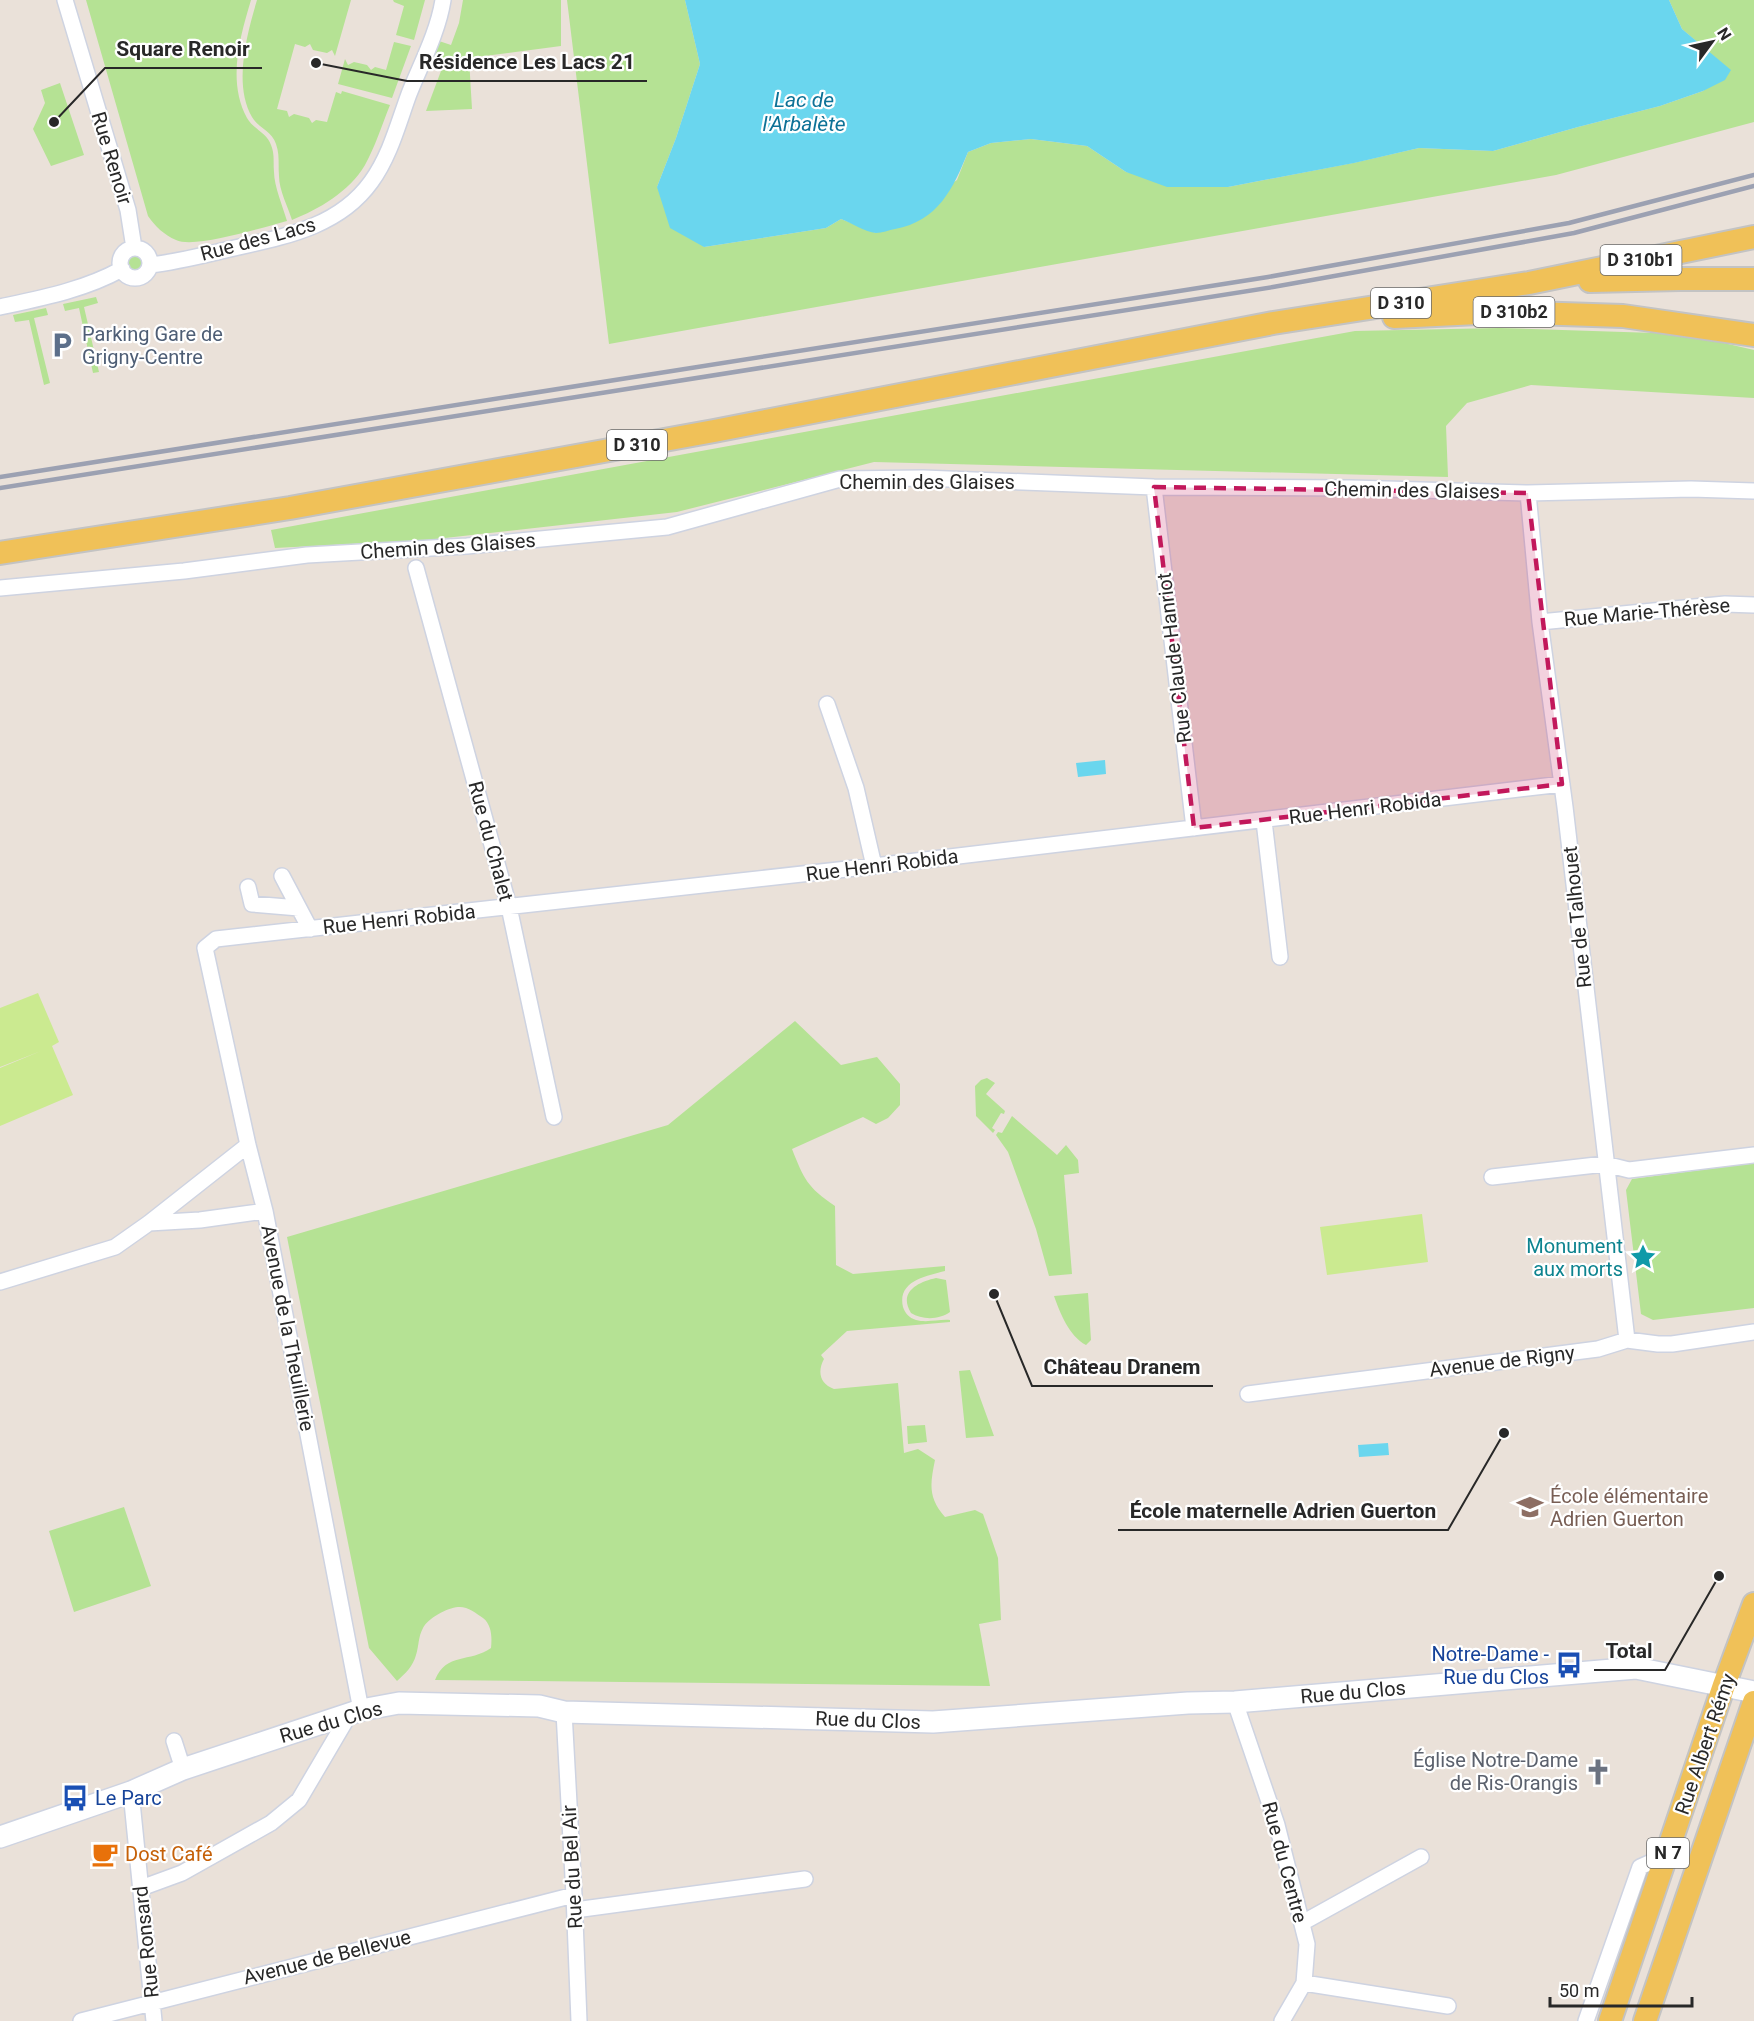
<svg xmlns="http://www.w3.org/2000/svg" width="1754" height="2021" viewBox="0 0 1754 2021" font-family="Roboto,sans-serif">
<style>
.green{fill:#b5e294}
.pitch{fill:#cbea90}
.water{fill:#6ad6ee}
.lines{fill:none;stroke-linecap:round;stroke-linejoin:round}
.street-casing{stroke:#ced3e1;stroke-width:18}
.secondary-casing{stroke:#ced3e1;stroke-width:24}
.primary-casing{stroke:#c3c3c3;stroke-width:26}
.street{stroke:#fff;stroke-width:15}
.secondary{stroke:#fff;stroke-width:21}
.primary{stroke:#f0c158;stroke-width:22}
.rail{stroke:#9ca1b2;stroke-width:4.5}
.marked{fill:#c2185b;fill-opacity:0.2;stroke:#c2185b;stroke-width:4.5;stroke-dasharray:12 8;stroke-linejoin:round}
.labels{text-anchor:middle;stroke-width:4.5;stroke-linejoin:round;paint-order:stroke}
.shield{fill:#fff;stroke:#686868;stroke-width:1.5}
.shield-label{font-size:18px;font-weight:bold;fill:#282828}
.street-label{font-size:20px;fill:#282828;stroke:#fff}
.service-label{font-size:20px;fill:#4e5e75;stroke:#fff;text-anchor:start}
.culture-label{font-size:20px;fill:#0d838f;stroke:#fff;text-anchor:end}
.education-label{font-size:20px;fill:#785e54;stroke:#fff;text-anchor:start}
.transit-label{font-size:20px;fill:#164399;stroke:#fff;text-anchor:end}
.worship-label{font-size:20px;fill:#5b616d;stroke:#fff;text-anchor:end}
.food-label{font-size:20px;fill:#c56008;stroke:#fff;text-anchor:start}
.water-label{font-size:21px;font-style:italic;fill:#0d7297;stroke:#fff}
.leader{fill:none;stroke:#282828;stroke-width:2}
.callout-dot{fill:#282828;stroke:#fff;stroke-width:2}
.callout-label{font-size:21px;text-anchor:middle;font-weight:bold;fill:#282828;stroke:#fff;stroke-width:4.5;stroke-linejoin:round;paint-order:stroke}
</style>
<rect width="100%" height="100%" fill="#eae1d9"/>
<!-- green -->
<path class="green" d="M86,0h165c-11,37 -24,81 -4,118 6,11 20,15 24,27 4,10 2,17 3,27 0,14 9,35 13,49 -23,6 -92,28 -111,19 -12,-5 -21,-14 -28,-24z
M257,0h94l-16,56 -3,-6 -5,3 -14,-3 -3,-6 -5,3 -10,-3 -18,65 10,2 2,6 5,-3 15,4 3,5 4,-3 11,2 9,-30 5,2 1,-3 48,14c-8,20 -15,42 -25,60 -16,27 -46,44 -73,55 -4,-13 -13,-30 -13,-44 -1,-11 1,-21 -3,-32 -4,-13 -18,-16 -24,-27 -19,-33 -5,-83 5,-117z
M393,0h32l-11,40 -18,-5 8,-29 -10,-4z
M463,0h98v46l-92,12 3,51 -46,2 18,-48 -11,-5 6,-17 12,4 8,-22z
M567,0h118l15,64 -24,74 -19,49 47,60 122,-19 15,-9 35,14 81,-53 11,-28 23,-9 40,-4 56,7 39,26 102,15 125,-24 66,-15 74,3 85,-24 82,-21 43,-15 27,-21 -48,-41 -13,-29h85v122l-198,53 -947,169z
M394,42l17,4 -19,52 -54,-14 7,-25 3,6 6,-3 13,3 4,5 4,-3 11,3z
M60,83l24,72 -33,11 -18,-37 12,-26 -4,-13z
M126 263a10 10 0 1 1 20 0a10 10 0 1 1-20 0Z
M96,297l2,6 -14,4 15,65 -6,1 -14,-65 -14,3 -2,-7z
M46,308l2,7 -14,3 16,65 -6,2 -15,-65 -14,2 -2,-7z
M1499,328l186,6 69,16v48l-223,-13 -64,18 -21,23 2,51 -574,-15 -197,50 -250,28 -152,8 -4,-18 1084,-199z
M795,1021l46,44 36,-8 23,27v21l-12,13 -12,6 -13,-7 -71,32c12,30 15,38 43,57l1,59 17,9 92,-8v5c-19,5 -48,10 -42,36 2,6 6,11 13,13 11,3 23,-1 34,0v2l-103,9 -26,24 3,4c-7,13 -4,25 10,30l64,-6 6,70 14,-4 17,11c-5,24 -7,38 10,57l30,-7 8,4 15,44 3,62 -22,4 11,62 -555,-6c11,-28 35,-17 56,-32 1,-10 1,-23 -8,-30 -7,-5 -16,-12 -25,-11 -11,1 -30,11 -35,21 -5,9 -4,18 -7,27 -3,11 -10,18 -19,26l-28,-33 -82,-411 381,-112z
M987,1078l8,5 -9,11 19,17 -1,3 -3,-1 -9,15 3,2 -2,3 -17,-17 -1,-30 6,-6z
M1012,1116l45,39 9,-10 12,15 1,13 -15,2 8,99 -23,2 -13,-47 -28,-77 -12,-17 2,-3 4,1z
M1754,1163v145l-101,12 -12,-6 -15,-124 6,-11z
M936,1278l10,2 4,32c-11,8 -28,8 -39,1 -13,-21 7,-31 25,-35z
M1088,1293l3,47 -5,5c-17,-9 -26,-32 -32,-49z
M970,1370l24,66 -28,2 -7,-67z
M925,1425l2,17 -19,2 -1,-18z
M124,1507l27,79 -77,26 -25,-81z"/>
<!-- pitch -->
<path class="pitch" d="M38,993l21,49 -7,4 21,49 -73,31v-58l41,-17 -41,16v-59z
M1422,1214l6,48 -101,13 -7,-48z"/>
<!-- water -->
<path class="water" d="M685,0h984l13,29 49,41 -6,10 -22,11 -43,15 -82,21 -85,24 -74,-3 -65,15 -126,24h-61l-41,-15 -39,-26 -56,-7 -40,4 -23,9c-15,37 -30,69 -73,77 -6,1 -13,4 -19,4 -11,-1 -24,-10 -35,-14l-15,9 -122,19 -34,-19 -13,-41 19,-49 24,-74z
M1105,760l1,14 -28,3 -2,-14z
M1388,1443l1,12 -30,2 -1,-12z"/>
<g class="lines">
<!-- street casing -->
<g class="street-casing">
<path id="street" d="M65,0l63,210 6,38
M120 263a15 15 0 1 1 30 0a15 15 0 1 1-30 0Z
M150,265c27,-3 54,-10 80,-16 52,-12 108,-21 141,-67 19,-26 27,-58 38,-88 12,-30 29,-62 34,-94
M0,307c42,-9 84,-17 122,-38
M1154,487l40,341
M1528,493l12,129 25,185 62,533
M416,568l93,339 45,210
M0,588l184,-17 123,-16 160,-9 200,-19 173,-48 83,-1 231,9 197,1 177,5 163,-4 63,2
M1540,622l185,-18 29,1
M827,704l29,84 18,78
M1264,821l16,136
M282,876l28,53
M248,887l4,17 47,4
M1492,1177l113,-13 24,6 125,-15
M149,1223l51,-3 65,-9
M0,1282l115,-35 34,-24 99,-78
M1248,1394l350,-45 29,-9 31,4h14l82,-12
M1235,1702l42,123 30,119 -3,39 -22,38
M361,1710l-96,-499 -17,-66 -43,-197 11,-9 658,-73 688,-82
M564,1712l10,183 5,126
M174,1741l9,28
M131,1792l23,229
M141,1888l41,-15 89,-50 28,-23 50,-85
M575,1910l230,-31
M1302,1923l119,-66
M1304,1983l144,23
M81,2021l493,-126
M1586,2021l54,-154 27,-12"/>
</g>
<!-- secondary casing -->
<g class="secondary-casing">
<path id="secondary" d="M0,1837l131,-45 52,-23 178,-59 38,-7 140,3 25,6 369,10 255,-19 47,-1 401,-34 118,24"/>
</g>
<!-- primary casing -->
<g class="primary-casing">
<path id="primary" d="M1590,281l90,-2h74
M1394,317l105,-5 124,4 131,19
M0,553l290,-45 424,-77 559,-108 256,-40 225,-46
M1610,2021l114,-336 30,-81
M1645,2021l109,-319"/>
</g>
<!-- street -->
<use href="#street" class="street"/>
<!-- secondary -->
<use href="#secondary" class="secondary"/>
<!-- primary -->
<use href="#primary" class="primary"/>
<!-- rail -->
<path class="rail" d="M0,477l1268,-200 301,-54 185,-48
M0,488l1273,-201 301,-54 180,-47"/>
</g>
<!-- marked area -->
<path class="marked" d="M1154,487l374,6 34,291 -368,44z"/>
<!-- icons -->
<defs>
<g id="parking-bare" transform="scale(2.07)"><path d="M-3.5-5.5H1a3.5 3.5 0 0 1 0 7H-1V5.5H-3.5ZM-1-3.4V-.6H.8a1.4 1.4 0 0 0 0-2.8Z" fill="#5c6f8a" stroke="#fff" stroke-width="2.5" paint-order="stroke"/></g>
<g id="sight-bare" transform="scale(2.07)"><path d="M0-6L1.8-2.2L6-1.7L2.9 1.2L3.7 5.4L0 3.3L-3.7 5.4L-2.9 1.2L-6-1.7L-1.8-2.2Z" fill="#0f9aa8" stroke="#fff" stroke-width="2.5" paint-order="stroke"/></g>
<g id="school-bare" transform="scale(2.07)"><path d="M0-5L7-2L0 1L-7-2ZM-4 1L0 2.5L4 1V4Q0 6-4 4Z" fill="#8d6e63" stroke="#fff" stroke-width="2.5" paint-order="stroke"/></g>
<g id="bus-bare" transform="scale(2.07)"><path d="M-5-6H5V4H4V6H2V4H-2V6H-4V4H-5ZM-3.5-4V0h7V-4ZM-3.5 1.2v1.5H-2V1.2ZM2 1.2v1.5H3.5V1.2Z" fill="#1a4fb4" stroke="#fff" stroke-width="2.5" paint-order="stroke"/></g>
<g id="church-bare" transform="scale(2.07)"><path d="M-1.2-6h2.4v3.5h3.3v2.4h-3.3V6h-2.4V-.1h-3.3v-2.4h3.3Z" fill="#6b7280" stroke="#fff" stroke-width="2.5" paint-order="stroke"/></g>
<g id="cafe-bare" transform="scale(2.07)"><path d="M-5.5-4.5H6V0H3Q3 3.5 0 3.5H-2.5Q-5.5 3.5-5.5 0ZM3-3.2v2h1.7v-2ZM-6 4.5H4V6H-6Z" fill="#e8710a" stroke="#fff" stroke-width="2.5" paint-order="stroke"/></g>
</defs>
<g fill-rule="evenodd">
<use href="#parking-bare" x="62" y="345"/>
<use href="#sight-bare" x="1643" y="1257"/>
<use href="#school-bare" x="1530" y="1507"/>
<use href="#bus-bare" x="1569" y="1665"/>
<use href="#church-bare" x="1598" y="1772"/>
<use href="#bus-bare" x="75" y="1798"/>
<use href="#cafe-bare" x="105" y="1854"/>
</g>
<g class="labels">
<!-- shield labels -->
<g class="shield">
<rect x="1600.5" y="245" width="81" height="30" rx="4.5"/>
<rect x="1371" y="288" width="60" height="30" rx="4.5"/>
<rect x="1473.5" y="297" width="81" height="30" rx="4.5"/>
<rect x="607" y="430" width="60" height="30" rx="4.5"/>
<rect x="1647" y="1838" width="42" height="30" rx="4.5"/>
</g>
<g class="shield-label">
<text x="1641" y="266">D 310b1</text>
<text x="1401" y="309">D 310</text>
<text x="1514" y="318">D 310b2</text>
<text x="637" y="451">D 310</text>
<text x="1668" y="1859">N 7</text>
</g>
<!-- street labels -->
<g class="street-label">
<text transform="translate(112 158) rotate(73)" y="7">Rue Renoir</text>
<text transform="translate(258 239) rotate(-15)" y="7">Rue des Lacs</text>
<text x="927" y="489">Chemin des Glaises</text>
<text transform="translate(1412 490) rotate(1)" y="7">Chemin des Glaises</text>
<text transform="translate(448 546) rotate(-4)" y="7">Chemin des Glaises</text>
<text transform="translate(1647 612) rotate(-5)" y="7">Rue Marie-Thérèse</text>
<text transform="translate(1174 658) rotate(-97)" y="7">Rue Claude Hanriot</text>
<text transform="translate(1365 808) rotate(-7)" y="7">Rue Henri Robida</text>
<text transform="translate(491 841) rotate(75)" y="7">Rue du Chalet</text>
<text transform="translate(882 865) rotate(-7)" y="7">Rue Henri Robida</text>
<text transform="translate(1577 917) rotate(-96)" y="7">Rue de Talhouet</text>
<text transform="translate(399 919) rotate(-6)" y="7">Rue Henri Robida</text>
<text transform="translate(288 1328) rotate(79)" y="7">Avenue de la Theuillerie</text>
<text transform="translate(1502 1361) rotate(-7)" y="7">Avenue de Rigny</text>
<text transform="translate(1353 1692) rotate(-5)" y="7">Rue du Clos</text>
<text transform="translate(868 1720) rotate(2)" y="7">Rue du Clos</text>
<text transform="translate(331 1722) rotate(-16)" y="7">Rue du Clos</text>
<text transform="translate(1705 1744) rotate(-71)" y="7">Rue Albert Rémy</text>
<text transform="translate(1285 1862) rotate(75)" y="7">Rue du Centre</text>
<text transform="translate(572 1867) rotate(-93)" y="7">Rue du Bel Air</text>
<text transform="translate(146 1942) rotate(-96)" y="7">Rue Ronsard</text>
<text transform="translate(327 1957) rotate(-14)" y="7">Avenue de Bellevue</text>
</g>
<!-- service labels -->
<g class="service-label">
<text x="82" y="341">Parking Gare de<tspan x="82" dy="23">Grigny-Centre</tspan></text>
</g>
<!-- culture labels -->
<g class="culture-label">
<text x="1623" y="1253">Monument<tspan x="1623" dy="23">aux morts</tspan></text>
</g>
<!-- education labels -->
<g class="education-label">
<text x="1550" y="1503">École élémentaire<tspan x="1550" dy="23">Adrien Guerton</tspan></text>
</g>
<!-- transit labels -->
<g class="transit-label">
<text x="1549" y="1661">Notre-Dame -<tspan x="1549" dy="23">Rue du Clos</tspan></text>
<text x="95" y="1805" text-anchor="start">Le Parc</text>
</g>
<!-- worship labels -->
<g class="worship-label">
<text x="1578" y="1767">Église Notre-Dame<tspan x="1578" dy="23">de Ris-Orangis</tspan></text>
</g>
<!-- food labels -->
<g class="food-label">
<text x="125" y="1861">Dost Café</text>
</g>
<!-- water labels -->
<g class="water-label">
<text x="804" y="107">Lac de<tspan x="804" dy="24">l'Arbalète</tspan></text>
</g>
</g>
<!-- callouts -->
<path class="leader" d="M54 122L105 68H262M316 63L407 81H647M994 1294L1032 1386H1213M1504 1433L1448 1530H1118M1719 1576L1665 1670H1594"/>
<g class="callout-dot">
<circle cx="54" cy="122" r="6"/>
<circle cx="316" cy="63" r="6"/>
<circle cx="994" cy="1294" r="6"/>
<circle cx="1504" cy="1433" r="6"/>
<circle cx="1719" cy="1576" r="6"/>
</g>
<g class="callout-label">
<text x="183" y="56">Square Renoir</text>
<text x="527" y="69">Résidence Les Lacs 21</text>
<text x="1122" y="1374">Château Dranem</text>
<text x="1283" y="1518">École maternelle Adrien Guerton</text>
<text x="1629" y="1658">Total</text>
</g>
<!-- north arrow -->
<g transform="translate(1712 42) rotate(57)" stroke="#ffffff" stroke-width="4.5" paint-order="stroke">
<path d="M0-4.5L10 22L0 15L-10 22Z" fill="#282828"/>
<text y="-9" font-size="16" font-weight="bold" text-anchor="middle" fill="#282828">N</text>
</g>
<!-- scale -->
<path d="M1550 1997v9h142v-9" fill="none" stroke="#282828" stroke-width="3"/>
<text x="1559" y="1997" font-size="18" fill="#282828" stroke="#ffffff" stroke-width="4.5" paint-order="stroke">50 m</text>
</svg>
